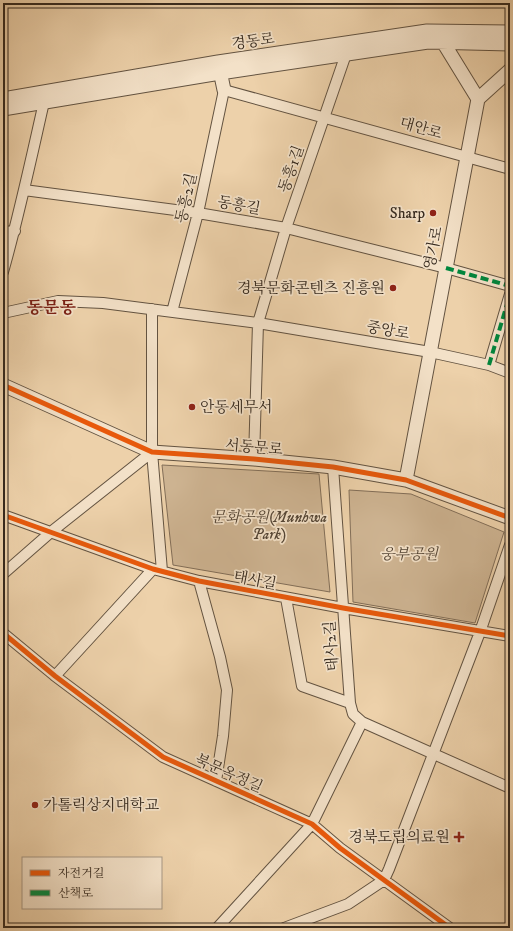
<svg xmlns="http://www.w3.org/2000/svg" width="513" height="931" viewBox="0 0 513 931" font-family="'IM FELL DW Pica','Noto Serif KR',serif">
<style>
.green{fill:#ceb492;stroke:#826e58}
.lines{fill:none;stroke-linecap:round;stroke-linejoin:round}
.minor-casing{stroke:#635341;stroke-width:12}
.tertiary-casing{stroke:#635341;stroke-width:15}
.minor{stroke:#f3e1c8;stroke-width:10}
.tertiary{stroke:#f3e1c8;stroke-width:13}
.quiet{stroke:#00873e;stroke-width:4;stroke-dasharray:8 4;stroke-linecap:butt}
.cycleway-casing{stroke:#f3e1c8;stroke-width:8}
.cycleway{stroke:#e8590c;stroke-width:5}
.poi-dot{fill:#8f2418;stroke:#f3e1c8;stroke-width:1.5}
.labels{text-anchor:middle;stroke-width:3.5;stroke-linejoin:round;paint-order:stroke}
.street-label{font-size:15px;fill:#35291e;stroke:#f3e1c8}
.poi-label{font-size:15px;fill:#35291e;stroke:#f3e1c8;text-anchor:end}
.park-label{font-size:15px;font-style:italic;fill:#544535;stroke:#f3e1c8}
.quarter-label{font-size:17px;font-weight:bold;fill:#7a1f14;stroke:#f3e1c8}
</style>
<rect width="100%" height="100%" fill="#edd1aa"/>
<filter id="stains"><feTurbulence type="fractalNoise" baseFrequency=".005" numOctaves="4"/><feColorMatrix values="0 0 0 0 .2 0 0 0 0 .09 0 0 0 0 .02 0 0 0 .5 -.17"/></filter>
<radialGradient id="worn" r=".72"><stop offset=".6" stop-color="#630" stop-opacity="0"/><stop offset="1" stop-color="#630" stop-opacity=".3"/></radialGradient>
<!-- green -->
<path class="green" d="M162,465l157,9 11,118 -157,-27z
M349,490l62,4 93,38 -29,91 -122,-21z"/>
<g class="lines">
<!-- minor casing -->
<g class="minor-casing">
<path id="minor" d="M24,190l174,23 88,15 160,40 64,18
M3,232l12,-1
M3,272c16,-56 28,-113 41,-170v-5
M152,309v143l10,119
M172,312l26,-99 26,-123 286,79
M3,313l55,-12 45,2 155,20 172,29 59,13 21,8
M489,365l21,-71
M254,459l4,-136 28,-95 60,-174
M333,467l17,236 3,11 9,8 148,66
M3,515l150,54 46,12 144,27 167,28
M3,574l48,-42 101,-80
M199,581l21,76 7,33 -4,46 -7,45
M286,598l16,88 48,17
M3,633l52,43 108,81 149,67 28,24 110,80
M55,676l98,-107
M217,928l95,-104 50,-102
M284,928l64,-24 36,-24 5,-11 91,-237 30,-87"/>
</g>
<!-- tertiary casing -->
<g class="tertiary-casing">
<path id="tertiary" d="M219,66l5,24
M3,99l215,-37 209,-31 83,1
M478,99l32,-29
M3,109l217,-36 208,-31 82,2
M3,385l149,67 102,7 79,8 73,13 104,38
M406,480l72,-381 -35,-57 -2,-5"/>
</g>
<!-- minor -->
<use href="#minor" class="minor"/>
<!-- tertiary -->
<use href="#tertiary" class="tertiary"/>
<!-- quiet -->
<path class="quiet" d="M446,268l64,18
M489,365l21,-71"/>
<!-- cycleway casing -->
<g class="cycleway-casing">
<path id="cycleway" d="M3,385l149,67 102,7 79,8 73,13 104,38
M3,515l150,54 46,12 144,27 167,28
M3,633l52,43 108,81 149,67 28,24 110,80"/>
</g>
<!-- cycleway -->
<use href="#cycleway" class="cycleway"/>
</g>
<!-- markers -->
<g class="poi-dot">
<circle cx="433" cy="213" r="4"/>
<circle cx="393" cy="288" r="4"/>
<circle cx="192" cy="407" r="4"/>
<circle cx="35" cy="805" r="4"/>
<path d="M457 831h4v4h4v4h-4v4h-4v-4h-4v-4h4z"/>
</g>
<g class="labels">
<!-- street labels -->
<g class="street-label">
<text transform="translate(253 41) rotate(-8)" y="5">경동로</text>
<text transform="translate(421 128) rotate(16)" y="5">대안로</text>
<text transform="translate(291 169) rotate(-71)" y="5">동흥1길</text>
<text transform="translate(186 198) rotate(-77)" y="5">동흥2길</text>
<text transform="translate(239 205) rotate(10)" y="5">동흥길</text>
<text transform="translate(433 248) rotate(-79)" y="5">영가로</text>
<text transform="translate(388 330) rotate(10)" y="5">중앙로</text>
<text transform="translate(254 447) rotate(5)" y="5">서동문로</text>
<text transform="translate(255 580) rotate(11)" y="5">태사길</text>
<text transform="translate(331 646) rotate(-94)" y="5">태사2길</text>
<text transform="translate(229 773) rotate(24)" y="5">북문옥정길</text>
</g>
<!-- poi labels -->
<g class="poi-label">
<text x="425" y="218">Sharp</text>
<text x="385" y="293">경북문화콘텐츠 진흥원</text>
<text x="200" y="412" text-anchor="start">안동세무서</text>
<text x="43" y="810" text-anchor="start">가톨릭상지대학교</text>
<text x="450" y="842">경북도립의료원</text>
</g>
<!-- park labels -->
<g class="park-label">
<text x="269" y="522">문화공원(Munhwa<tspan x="269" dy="17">Park)</tspan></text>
<text x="409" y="559">웅부공원</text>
</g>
<!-- quarter labels -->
<g class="quarter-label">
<text x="51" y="313">동문동</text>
</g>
</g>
<!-- margin -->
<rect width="513" height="931" fill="none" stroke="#edd1aa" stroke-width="16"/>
<rect x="4" y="4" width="505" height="923" fill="none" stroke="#35291e" stroke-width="2"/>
<rect x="8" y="8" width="497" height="915" fill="none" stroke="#35291e"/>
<!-- legend -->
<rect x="22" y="857" width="140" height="52" fill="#f3e1c8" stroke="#a79784"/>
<rect x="30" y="870" width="20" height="6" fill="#e8590c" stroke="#a79784"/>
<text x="58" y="877" font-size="12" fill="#35291e">자전거길</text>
<rect x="30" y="890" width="20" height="6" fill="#00873e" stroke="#a79784"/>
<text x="58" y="897" font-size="12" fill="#35291e">산책로</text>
<rect width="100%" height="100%" filter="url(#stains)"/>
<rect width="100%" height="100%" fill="url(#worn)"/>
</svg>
